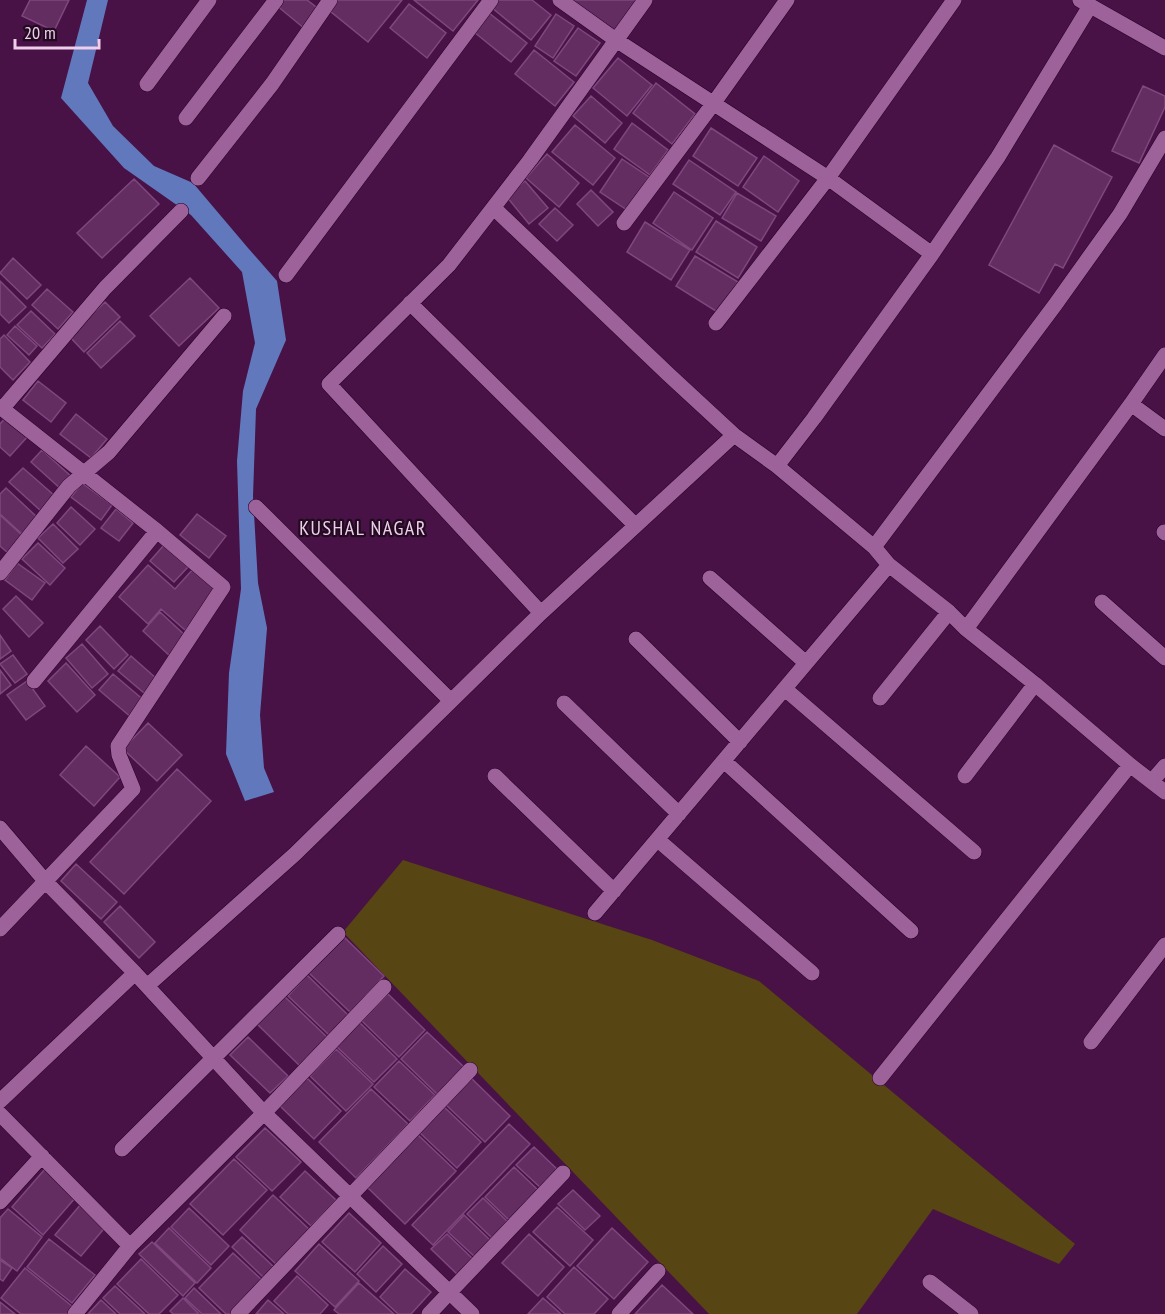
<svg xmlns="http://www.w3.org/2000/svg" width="1165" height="1314" viewBox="0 0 1165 1314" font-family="'PT Sans Narrow',sans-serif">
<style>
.green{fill:#574513}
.water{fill:#6179bc}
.building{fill:#632d62;stroke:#7f477d;stroke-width:1.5}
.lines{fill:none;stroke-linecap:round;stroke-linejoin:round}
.lane-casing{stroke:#280128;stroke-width:16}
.street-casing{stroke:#280128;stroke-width:16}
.secondary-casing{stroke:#280128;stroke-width:16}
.lane{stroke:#9d629a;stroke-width:15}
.street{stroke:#9d629a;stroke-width:15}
.secondary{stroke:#9d629a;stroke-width:15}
.labels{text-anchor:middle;stroke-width:4.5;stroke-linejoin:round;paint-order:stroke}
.neighbourhood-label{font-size:20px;letter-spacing:1.5px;fill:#efceec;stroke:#220b21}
</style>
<rect width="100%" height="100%" fill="#481247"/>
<!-- green -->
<path class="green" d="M403,860l249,80 107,41 316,263 -16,20 -126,-55 -76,105h-148l-366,-382z"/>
<!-- water -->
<path class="water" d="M87,0h21l-20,83 25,43 41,40 39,17 55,65 29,33 9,59 -30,69 -3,87 5,87 9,45 -7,87 4,53 10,24 -29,9 -19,-47 3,-81 12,-84 -4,-128 6,-70 12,-48 -13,-71 -51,-57 -67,-47 -63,-70z"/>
<!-- building -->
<path class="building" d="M30,0h39l-15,31 -32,-15z
M280,0h27l13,10 -15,19 -29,-24z
M338,0h64l-34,42 -38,-31z
M414,0h64l-25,31z
M497,0h35l19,15 -20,25 -40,-33z
M572,0h66l-21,33z
M409,4l37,29 -19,25 -37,-30z
M489,13l38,30 -16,19 -37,-30z
M556,14l18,12 -21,32 -18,-12z
M578,28l22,15 -24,33 -22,-15z
M534,50l40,32 -19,24 -40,-32z
M618,58l34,27 -25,31 -34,-28z
M656,83l39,31 -23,30 -39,-31z
M1143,86l22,10v11l-26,56 -27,-12z
M591,96l31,27 -17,20 -32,-27z
M632,123l36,27 -18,25 -36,-26z
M575,125l40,33 -22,27 -41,-33z
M711,128l46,30 -19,28 -45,-30z
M1054,145l58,32 -49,91 -8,-4 -16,29 -50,-28z
M547,154l32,29 -20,24 -33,-29z
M764,156l35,25 -21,31 -35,-25z
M622,159l27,18 -22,33 -27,-18z
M689,160l47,32 -16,23 -47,-31z
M134,179l25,25 -57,54 -25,-25z
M525,181l23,27 -19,16 -23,-28z
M591,190l22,22 -15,14 -21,-22z
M674,192l39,26 -21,32 -39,-27z
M737,193l39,23 -15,25 -39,-23z
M555,208l18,17 -16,16 -18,-17z
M716,221l41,26 -19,31 -42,-26z
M645,222l45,28 -19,30 -44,-28z
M695,256l43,26 -19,31 -43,-27z
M13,258l28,27 -14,14 -27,-26z
M190,278l29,30 -40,38 -29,-30z
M0,281l26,26 -17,16 -9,-9z
M47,289l26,23 -15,17 -26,-24z
M105,302l15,15 -36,35 -15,-16z
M31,311l24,23 -13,14 -25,-23z
M120,321l15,15 -34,32 -14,-15z
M15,326l22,20 -8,9 -22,-20z
M4,335l26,27 -17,18 -13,-13v-28z
M38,381l28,22 -15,19 -28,-22z
M76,414l31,25 -16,19 -31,-24z
M8,415l21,20 -19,21 -10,-9v-23z
M42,450l31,28 -11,12 -31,-28z
M23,468l32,28 -14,15 -32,-29z
M82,483l30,22 -11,15 -30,-23z
M6,488l32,30 -16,16 -22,-20v-20z
M71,507l24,22 -15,16 -23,-22z
M116,509l17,14 -14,18 -18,-13z
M197,514l29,22 -17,22 -29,-23z
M0,515l24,22 -16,16 -8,-7z
M53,524l25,25 -15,14 -25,-25z
M38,543l27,25 -15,17 -28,-26z
M164,545l24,22 -14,15 -24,-21z
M17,563l28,20 -13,17 -27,-20z
M148,565l27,24 19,-21 26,23 -35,39 -24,-21 -13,15 -29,-27z
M16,596l27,27 -14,14 -26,-28z
M160,612l29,27 -18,18 -28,-26z
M100,626l28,29 -14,14 -28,-29z
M0,635l11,16 -11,8z
M82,644l26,30 -16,14 -26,-30z
M13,655l14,19 -12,9 -15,-19z
M131,656l26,23 -13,14 -26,-22z
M66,663l29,32 -18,17 -29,-31z
M0,670l11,15 -11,9z
M113,674l33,28 -14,16 -33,-28z
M27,681l18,25 -19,14 -19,-25z
M148,723l34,32 -25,26 -34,-32z
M86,746l34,31 -26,29 -34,-31z
M177,769l34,32 -87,93 -34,-32z
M76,864l41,38 -16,17 -40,-38z
M120,906l35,36 -16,16 -35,-36z
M344,937l40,39 -34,36 -41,-39z
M307,975l41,40 -19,20 -41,-39z
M388,994l37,36 -26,27 -37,-36z
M283,995l46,44 -27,29 -46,-45z
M359,1022l38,37 -23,23 -38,-36z
M427,1032l37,35 -27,27 -36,-35z
M248,1037l40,39 -18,17 -40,-38z
M336,1049l37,35 -27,27 -36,-35z
M399,1061l36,34 -25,26 -36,-34z
M469,1076l41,40 -25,26 -41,-39z
M307,1078l34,33 -27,28 -34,-33z
M371,1089l37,35 -52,54 -37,-36z
M442,1105l39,37 -24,26 -39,-37z
M509,1124l21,20 -97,101 -21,-20z
M265,1128l36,34 -29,29 -36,-34z
M417,1134l39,37 -51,53 -39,-38z
M534,1147l25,24 -17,18 -26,-24z
M234,1159l33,31 -44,45 -33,-31z
M514,1167l26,25 -29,30 -26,-25z
M45,1169l31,28 -33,38 -31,-28z
M305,1171l31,29 -25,26 -31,-29z
M573,1190l27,26 -15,14 -27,-26z
M273,1195l38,36 -33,35 -38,-36z
M483,1198l24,23 -15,17 -25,-24z
M81,1204l26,21 -26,31 -26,-21z
M557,1207l36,33 -23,26 -37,-34z
M189,1208l40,38 -18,19 -40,-38z
M8,1209l34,28 -25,34 -17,-13v-40z
M349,1213l32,30 -26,29 -33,-30z
M464,1215l27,26 -16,16 -27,-25z
M169,1228l42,40 -14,15 -42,-40z
M612,1228l36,34 -34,37 -37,-33z
M447,1234l26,25 -15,16 -27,-26z
M529,1234l35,33 -26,29 -36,-33z
M242,1237l32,30 -10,11 -32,-31z
M49,1239l46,36 -23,28 -45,-36z
M152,1242l43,41 -12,13 -44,-42z
M319,1244l40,37 -24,26 -40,-36z
M383,1246l19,18 -26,28 -19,-18z
M233,1253l31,29 -31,32h-7l-27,-26z
M141,1259l37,36 -19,19h-10l-32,-30z
M0,1260l12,8 -9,13 -3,-2z
M574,1267l34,32 -14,15h-29l-18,-17z
M25,1268l48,39 -6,7h-46l-20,-16z
M405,1269l26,23 -20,22h-13l-18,-17z
M297,1276l31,29 -8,9h-32l-14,-13z
M359,1283l35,31h-55l-5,-4z
M662,1285l31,29h-58z
M115,1286l30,28h-25l-17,-16z
M194,1288l27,26h-19l-17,-16z
M183,1298l16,16h-26l-3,-3z
M543,1298l18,16h-33z
M101,1300l15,14h-28z
M268,1300l16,14h-28z
M0,1302l15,12h-15z"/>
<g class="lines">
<!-- lane casing -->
<g class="lane-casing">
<path id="lane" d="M930,1282l41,32"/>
</g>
<!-- street casing -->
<g class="street-casing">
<path id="street" d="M560,0l56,40 212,138 104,76 -118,164 -37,48
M147,84l62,-84
M186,118l90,-118
M198,178l74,-94 58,-84
M494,208l174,166 66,61 43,31 97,81 15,18 60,47 17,17 69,55 95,81 35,27
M624,223l89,-119 74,-104
M932,254l66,-97 92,-151
M286,275l205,-275
M410,303l225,222
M716,323l112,-145 126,-178
M1131,404l34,25
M0,407l157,124 66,56 -105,159 1,9 14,34 -133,140
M2,409l103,-121 76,-77
M256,507l195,194
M1164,532l1,1
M874,547l181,-242 65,-91 45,-76
M0,573l69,-87 40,-34 115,-136
M710,578l96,85
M1102,602l63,56
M541,613l-212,-229 120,-119 81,-105 115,-160
M966,629l165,-225 34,-49
M636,639l104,103
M34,681l123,-150
M785,689l189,163
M880,698l69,-86
M564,703l115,111
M724,761l187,170
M495,776l119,115
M965,776l70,-92
M1152,781l13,-15
M0,828l46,54 89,91 129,140 208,201
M658,840l154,133
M595,913l294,-348
M147,986l148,-132 246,-241 193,-178
M1091,1042l74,-97
M880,1078l250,-313
M0,1101l135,-128
M0,1114l130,132
M122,1149l216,-215
M0,1202l42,-46
M75,1314l55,-68 134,-133 120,-126
M238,1314l232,-244
M429,1314l134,-141
M619,1314l39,-43"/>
</g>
<!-- secondary casing -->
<g class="secondary-casing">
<path id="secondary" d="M1080,0l85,48"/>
</g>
<!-- lane -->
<use href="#lane" class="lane"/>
<!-- street -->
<use href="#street" class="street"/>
<!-- secondary -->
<use href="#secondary" class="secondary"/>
</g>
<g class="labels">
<!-- neighbourhood labels -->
<g class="neighbourhood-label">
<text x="363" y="535">KUSHAL NAGAR</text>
</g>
</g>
<!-- scale -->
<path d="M15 39v9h84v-9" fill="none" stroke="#efceec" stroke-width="3"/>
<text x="24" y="39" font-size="18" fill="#efceec" stroke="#220b21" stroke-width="4.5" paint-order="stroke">20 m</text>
</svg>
